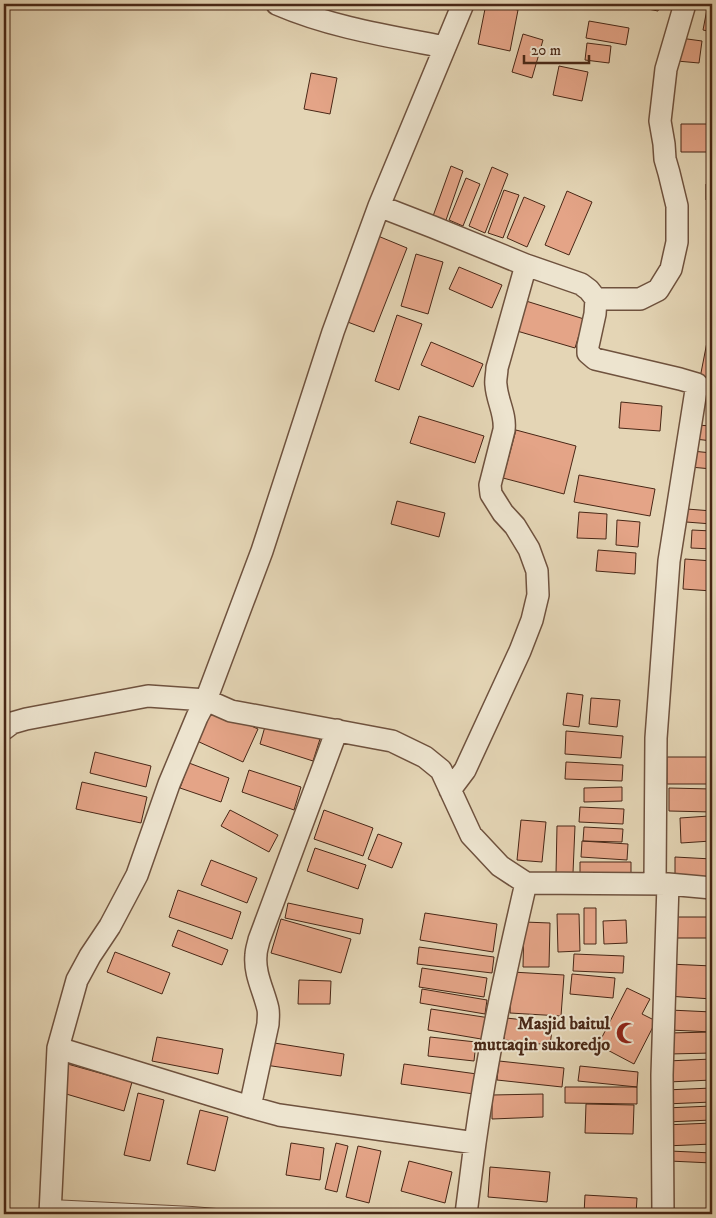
<svg xmlns="http://www.w3.org/2000/svg" width="716" height="1218" viewBox="0 0 716 1218" font-family="'IM FELL DW Pica',serif">
<style>
.building{fill:#e4a487;stroke:#482716}
.lines{fill:none;stroke-linecap:round;stroke-linejoin:round}
.lane-casing{stroke:#6f523e;stroke-width:12}
.street-casing{stroke:#6f523e;stroke-width:24}
.lane{stroke:#ede4cf;stroke-width:10}
.street{stroke:#ede4cf;stroke-width:21}
.labels{text-anchor:middle;stroke-width:4;stroke-linejoin:round;paint-order:stroke}
.poi-label{font-size:18px;font-weight:bold;fill:#482716;stroke:#ede4cf;text-anchor:end}
</style>
<rect width="100%" height="100%" fill="#e4d5b5"/>
<filter id="stains"><feTurbulence type="fractalNoise" baseFrequency=".004" numOctaves="4"/><feColorMatrix values="0 0 0 0 .2 0 0 0 0 .09 0 0 0 0 .02 0 0 0 .5 -.17"/></filter>
<radialGradient id="worn" r=".72"><stop offset=".6" stop-color="#630" stop-opacity="0"/><stop offset="1" stop-color="#630" stop-opacity=".3"/></radialGradient>
<!-- building -->
<path class="building" d="M486,4l32,6 -8,41 -32,-7z
M623,4h37l-2,7z
M708,4h4v28l-9,-2z
M589,21l40,7 -3,17 -40,-7z
M523,34l20,6 -11,38 -20,-6z
M680,38l22,3 -3,22 -22,-2z
M587,43l24,3 -2,17 -24,-3z
M708,54h4v13h-5z
M559,66l29,6 -6,29 -29,-6z
M311,73l26,5 -7,36 -26,-5z
M681,124h27v28h-27z
M451,166l12,5 -18,52 -13,-4z
M492,167l16,7 -23,59 -16,-7z
M466,178l14,6 -17,42 -14,-6z
M706,184h6v16h-6z
M504,190l15,5 -16,43 -15,-5z
M567,191l25,11 -23,53 -24,-10z
M524,197l21,9 -18,41 -20,-9z
M378,236l29,12 -33,84 -29,-11z
M416,254l27,8 -15,52 -27,-8z
M459,267l43,18 -10,23 -43,-19z
M526,301l58,18 -9,29 -58,-17z
M397,315l25,9 -23,66 -24,-9z
M431,342l52,22 -10,23 -52,-22z
M707,342l5,1v38l-12,-3z
M621,402l41,4 -2,25 -41,-3z
M419,416l65,20 -9,27 -65,-20z
M696,425l16,1v15l-17,-2z
M516,430l60,16 -12,48 -61,-16z
M692,451l20,2v16l-22,-2z
M579,475l76,14 -5,27 -76,-14z
M397,501l48,12 -6,24 -48,-13z
M687,509l25,2v13l-26,-2z
M579,512l28,2 -1,25 -29,-1z
M617,520l23,2 -2,25 -22,-2z
M692,530l20,1v18l-21,-1z
M598,550l38,3 -1,21 -39,-3z
M685,559l27,2v30l-29,-2z
M567,693l16,2 -4,32 -16,-2z
M591,698l29,2 -3,27 -28,-3z
M211,708l47,21 -15,33 -46,-21z
M266,723l54,16 -7,22 -53,-17z
M566,731l57,5 -2,22 -56,-4z
M95,752l56,14 -5,21 -56,-14z
M667,757h45v27h-45z
M566,762l57,3 -1,16 -57,-2z
M189,763l40,15 -8,24 -41,-14z
M249,770l52,17 -7,23 -52,-18z
M82,782l65,15 -6,26 -65,-14z
M622,787v14l-38,1v-14z
M669,788l43,1v23l-43,-1z
M580,807l44,2 -1,15 -44,-2z
M230,810l48,25 -9,17 -48,-26z
M324,810l49,18 -10,28 -49,-17z
M709,816l2,25 -30,2 -1,-25z
M521,820l25,2 -4,40 -25,-2z
M557,826h18l-2,47h-17z
M584,827l39,2 -1,13 -39,-1z
M378,834l24,9 -10,25 -24,-9z
M582,841l46,3 -1,16 -46,-3z
M315,848l51,17 -8,24 -51,-18z
M675,857l37,2v21l-37,-2z
M211,860l46,18 -10,25 -46,-18z
M580,862h51v15l-51,1z
M178,890l63,22 -9,27 -63,-22z
M288,903l75,16 -3,15 -75,-16z
M584,908h12v36h-12z
M425,913l72,11 -4,28 -73,-12z
M557,914h22l1,37 -22,1z
M669,917h43v21h-43z
M281,919l70,20 -10,34 -70,-20z
M626,920l1,23 -23,1 -1,-23z
M524,922l26,1 -1,44h-26z
M178,930l50,20 -6,15 -50,-19z
M419,947l75,10 -2,16 -75,-9z
M115,952l55,21 -8,21 -55,-22z
M574,954l50,2 -1,17 -50,-2z
M669,964l43,2v33l-45,-3z
M422,968l65,10 -3,19 -65,-10z
M512,972l52,3 -3,41 -51,-3z
M572,974l43,4 -2,20 -43,-4z
M299,980l32,1 -1,23h-32z
M627,988l23,11 -8,15 14,7 -22,43 -36,-19z
M422,989l65,11 -2,14 -65,-11z
M431,1009l59,9 -3,22 -59,-10z
M670,1010l42,2v20l-42,-2z
M506,1018l47,5 -3,22 -46,-5z
M712,1032v21l-43,1v-21z
M157,1037l66,12 -5,25 -66,-13z
M430,1037l46,5 -2,19 -46,-5z
M268,1042l76,12 -3,22 -76,-11z
M712,1059v21l-44,2 -1,-21z
M499,1061l65,7 -2,19 -65,-7z
M64,1063l68,19 -8,29 -68,-20z
M404,1064l73,10 -3,20 -73,-10z
M580,1066l58,6 -1,15 -59,-6z
M565,1087h72v17l-72,-1z
M712,1088v14l-47,2v-14z
M138,1093l26,7 -14,61 -26,-6z
M543,1094v23l-51,2v-24z
M586,1104l48,1 -1,29 -48,-1z
M712,1106v14l-46,2 -1,-14z
M200,1110l28,7 -13,54 -28,-7z
M712,1123v21l-47,2 -1,-21z
M291,1143l33,5 -4,32 -34,-5z
M336,1143l12,3 -11,46 -12,-3z
M358,1146l23,5 -12,52 -23,-6z
M670,1151l42,2v10l-43,-2z
M409,1161l43,11 -7,31 -44,-12z
M490,1167l60,5 -3,30 -59,-5z
M585,1195l52,3 -1,16h-52z"/>
<g class="lines">
<!-- lane casing -->
<g class="lane-casing">
<path id="lane" d="M51,1205l141,7 24,2"/>
</g>
<!-- street casing -->
<g class="street-casing">
<path id="street" d="M277,4c53,23 111,32 168,43
M463,4l-84,202 54,21 93,38 55,19 8,6 7,9 -1,15 -7,32v7l7,6 85,20 17,5 -28,177 -13,177 -1,146
M596,299h44l18,-9 13,-21 6,-27v-36l-8,-33 -4,-14 -1,-15 -4,-23 6,-52 19,-65
M4,729l8,-6 14,-4 122,-23 58,4 56,-149 71,-219 46,-126
M337,730l-78,210c-1,5 -3,10 -3,15 -2,19 8,36 12,54 1,5 0,10 0,15l-18,83 29,8 196,28c12,-88 31,-174 51,-260l142,1 44,4
M450,790l15,-20 55,-119 12,-31 6,-25 -1,-24 -8,-22 -14,-23 -12,-13 -12,-19 -1,-9 14,-55c2,-16 -7,-29 -8,-45 -1,-5 1,-11 1,-17l29,-103
M58,1048l192,59
M50,1214l8,-166 19,-68 13,-24 20,-30 27,-51 32,-91 28,-67 9,-17 25,11 161,30 33,16 16,13 30,65 29,31 26,17
M466,1214l9,-71
M663,1214l-1,-139 6,-191"/>
</g>
<!-- lane -->
<use href="#lane" class="lane"/>
<!-- street -->
<use href="#street" class="street"/>
</g>
<!-- icons -->
<defs>
<g id="mosque-bare" transform="scale(1.725)"><path d="M3.5-4.9A6 6 0 1 0 3.5 4.9A5 5 0 1 1 3.5-4.9Z" fill="#8f2418" stroke="#ede4cf" stroke-width="2.5" paint-order="stroke"/></g>
</defs>
<g fill-rule="evenodd">
<use href="#mosque-bare" x="627" y="1033"/>
</g>
<g class="labels">
<!-- poi labels -->
<g class="poi-label">
<text x="610" y="1029">Masjid baitul<tspan x="610" dy="21">muttaqin sukoredjo</tspan></text>
</g>
</g>
<!-- margin -->
<rect width="716" height="1218" fill="none" stroke="#e4d5b5" stroke-width="20"/>
<rect x="5" y="5" width="706" height="1208" fill="none" stroke="#482716" stroke-width="2.5"/>
<rect x="10" y="10" width="696" height="1198" fill="none" stroke="#482716"/>
<!-- scale -->
<path d="M524 55v8h65v-8" fill="none" stroke="#482716" stroke-width="2.5"/>
<text x="531" y="55" font-size="15" fill="#482716" stroke="#ede4cf" stroke-width="4" paint-order="stroke">20 m</text>
<rect width="100%" height="100%" filter="url(#stains)"/>
<rect width="100%" height="100%" fill="url(#worn)"/>
</svg>
